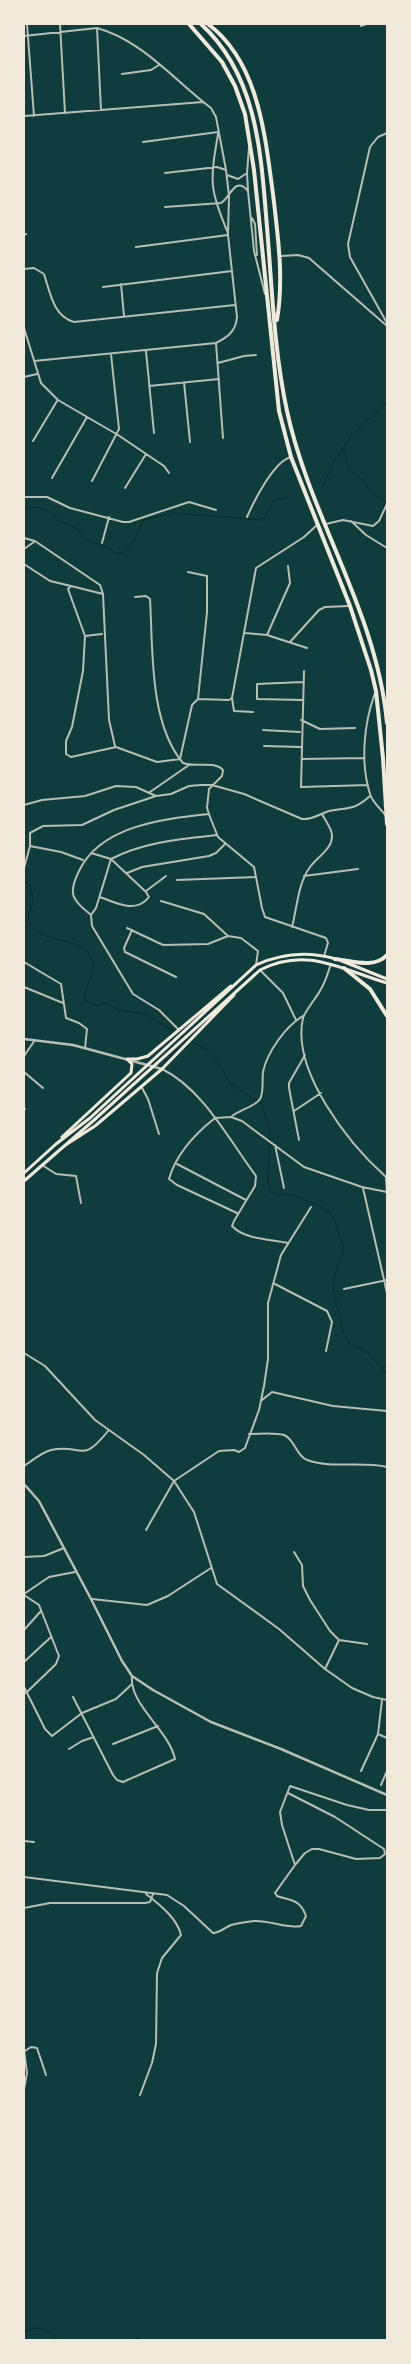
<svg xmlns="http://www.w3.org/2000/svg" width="411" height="2364" viewBox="0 0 411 2364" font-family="'Sofia Sans Condensed',sans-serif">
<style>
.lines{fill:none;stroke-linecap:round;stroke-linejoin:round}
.stream{stroke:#0a2a2b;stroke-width:1}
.minor{stroke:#b8beb3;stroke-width:2}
.tertiary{stroke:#b8beb3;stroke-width:2.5}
.primary{stroke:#f1e9da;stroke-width:3}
.trunk{stroke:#f1e9da;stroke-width:4}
</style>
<rect width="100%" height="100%" fill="#0f3d3e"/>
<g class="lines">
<!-- stream -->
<path class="stream" d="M343,449l7,22 16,12 3,8 18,12
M323,486l10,-23 20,-29 34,-32
M24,508l15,-1 9,4 14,11 16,7 7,11 20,6 10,7h8l11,-12 9,-21 32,-7 87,7 12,-19 15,-4
M24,881l5,3c2,6 5,11 4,18 -1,8 -8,13 -3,22 12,22 58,10 63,39 2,14 -9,23 -9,37l14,6 7,-3 13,7 27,4 39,23
M191,1041l20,11 20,32 31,20 8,29 -2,47 3,13 26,3 26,12 7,5 5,9 9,27 -9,25 -2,15 11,46 6,10 19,8 18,21
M382,1369l5,-4
M24,2331l11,-3 14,2 9,10
M132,2340l6,-2"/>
<!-- minor -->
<path class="minor" d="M27,24l7,92
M60,24l5,89
M361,26l5,-2
M97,28l4,82
M24,36l73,-8c45,12 78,53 114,80l5,9 10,53 3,26 -1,39 9,82c-1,14 -9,20 -21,26l-182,18
M122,74l29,-4 8,-5
M24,116l179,-14
M387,133l-9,4 -8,10 -22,97 2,13 37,66
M218,134c-8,47 -9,55 10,99
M143,142l75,-10
M165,173l52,-6 9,3
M247,173l1,17
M227,175l11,4 9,-6 2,-26
M165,207l56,-4c9,-5 14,-28 27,-12l6,60 11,43
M252,218l3,6 2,31
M24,235l2,-1
M136,247l92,-12
M281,256l17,-1 11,3 78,68
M24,269l10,-1 10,6c6,18 9,42 30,48l161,-17
M121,284l3,32
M103,287l129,-16
M24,328l17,55 17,17 60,35 46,31 5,7
M216,343l7,95
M146,351l8,82
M218,363l26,-7 12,-1
M24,377l13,-3
M184,382l6,60
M149,386l70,-7
M33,441l24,-40
M52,478l35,-61
M92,481l27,-52 -8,-75
M125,488l21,-34
M24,497h23l23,11 53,14h6l60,-20 27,8
M247,517c7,-16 27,-56 44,-60
M351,521l15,14 21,13
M326,524l17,-4 30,6 6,-5 8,-17
M24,538l11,3 65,44 3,9 6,126 6,26
M102,543l7,-26
M24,549l10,-7
M24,564l26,17 21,5
M103,594l-32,-8 -3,3 17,47 -2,35 -11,56 -6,14v13l5,3 45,-10 41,15 23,-3 12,-54 6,-6 9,-87v-36l-19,-4
M135,597l11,-1 4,3c3,50 -1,124 33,164 12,5 30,-3 40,7l-1,6 -13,13 -2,19 3,9 8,20 36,30 8,41 3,9 61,21 2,5 -4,13
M245,633l22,2 40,13
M267,635l23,-52 -2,-17
M85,636l17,-2
M290,642l29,-32 6,-3 24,-1
M304,671l-3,116 67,-2
M375,693c-11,30 -15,69 -5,101 2,8 11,15 16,22
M232,698l2,13 19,1
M198,699l31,1 3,-2 24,-130 48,-31 13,-12
M302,700l-45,-1v-15l46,-2
M301,720l19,9 35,-1
M263,730l37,2
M264,746l37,1
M302,759l62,-1
M150,792l39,-27
M24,805l18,-5 43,-4 31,-10 20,1 20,9 15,-2 18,-8 12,-1h11l32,9 58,25c11,1 17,-5 27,-8 20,-4 24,0 41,-15
M30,846l31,6 22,8
M91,853l20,6 35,33 3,5c-13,17 -33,6 -49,0
M24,868l6,-22v-13l13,-7 39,-1 32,-15 42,-14
M127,873l15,-6 67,-11 7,-3 9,-9
M304,876l54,-7
M177,880l79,-3
M146,891l20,-15
M161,901l43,13 24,22
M91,915c-18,-15 -24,-20 -12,-44 22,-46 85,-52 130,-57
M292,927c5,-19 6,-44 18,-60 7,-10 23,-18 22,-32 0,-6 -7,-15 -10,-21
M127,928l36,17 45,-1 20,-8 13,2 17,13 -2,14
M132,930l-8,18 1,4 51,25
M24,962l37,22 5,34 13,5 8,6 -2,19
M331,964c-3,8 -5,17 -10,25 -4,8 -16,22 -18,29 -12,53 46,126 83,159l1,17
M260,970l23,23 13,27
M24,987l39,16
M179,1030l-20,-20 -26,-16 -41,-68 -1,-11 5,-7 15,-49c33,-17 69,-20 106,-24
M24,1056l11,-16
M162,1069c41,20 67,71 94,107l-1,10 -21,35 -2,5c13,14 39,13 56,17
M24,1072l19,16
M141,1086l7,13 11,35
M24,1108l1,1
M294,1111l27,-18
M231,1117c8,-7 25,-11 29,-18 4,-7 2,-19 3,-27 4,-20 23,-46 40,-56
M215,1118l16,-1 11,4 62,46 58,20 25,5
M215,1118c-19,15 -39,36 -46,61l8,6 60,28
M299,1140l-10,-52v-5l16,-28
M275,1145l9,43
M177,1164l69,36
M42,1165l14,9 20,2 5,27
M363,1188l24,105
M275,1284l52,27 5,11 -6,29
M344,1289l43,-9
M24,1353l21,13 50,54 49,35 30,26 20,31 23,72 62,45 46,40 27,19 21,9 14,3
M261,1401l11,-9 61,14 54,5
M249,1434c11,0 25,-2 35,1 11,4 12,21 23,25 26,9 54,1 80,7
M24,1466c8,-5 18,-14 27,-16 32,-7 29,16 57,-19
M146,1530l28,-49 45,-30 15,-1 5,2 6,-4 14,-38 5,-24 4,-27v-56l13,-48 30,-48
M294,1552l8,13 1,21 7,14 20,31 9,9 -14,29
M24,1557l20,-1 20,-8
M24,1594l25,-17 26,-5
M24,1595l15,10 20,51 -3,8 -30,29
M92,1599l55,6 21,-9 43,-28
M24,1630l17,-19
M339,1640l28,4
M24,1662l27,-25
M24,1687l21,42 7,7 30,-23 34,-14 15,-14
M73,1697l40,78 4,5 6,2 52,-23c-6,-29 -46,-54 -43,-83
M378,1734l9,4
M113,1744l45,-18
M69,1749l13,-8 12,-4
M361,1771l17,-37 4,-34
M381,1785l6,-14
M24,1841l10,1
M295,1865l-13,-40 -2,-13 10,-26 57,19 22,5h18
M24,1877l143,18 17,11 29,27c7,0 11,-5 18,-8 7,-2 15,-3 23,-4 16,-1 32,8 47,5l5,-10c-6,-17 -15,-15 -29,-20l-2,-3 20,-28 10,-12 7,-4h7l37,10 24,-1 5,-4 -1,-5 -49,-32 -47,-24
M24,1908l26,-5h95l5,-1 3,-8
M24,2050l3,23 -3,16
M25,2051l6,-4 6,1 9,27
M140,2095l12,-32 4,-19 1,-71 5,-15 19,-23c-4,-17 -21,-30 -35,-41"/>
<!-- tertiary -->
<path class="tertiary" d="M24,1039l49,6 89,24
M24,1484l15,17 52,98 31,62 10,15 21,14 58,32 70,27 106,46"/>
<!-- primary -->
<path class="primary" d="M342,961l45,18
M127,1059h10l11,-3 83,-70
M62,1137l69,-64 1,-9 -5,-5
M64,1146l31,-20 67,-57 72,-74
M24,1173l32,-29 34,-26 166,-153c26,-12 52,-14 80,-6
M24,1181l69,-60 167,-151c47,-24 82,0 127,13"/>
<!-- trunk -->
<path class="trunk" d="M189,24l33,38 13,24 10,28 9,56 25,241 12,46 59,149 21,64 5,21 7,67 4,66
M201,24c57,52 60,131 66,203 5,60 7,124 20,184 23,107 90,201 100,312
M208,24c51,38 57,112 65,170 5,43 11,84 4,126
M335,959c18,2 39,10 52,-4
M344,968l26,21 17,27"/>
</g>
<!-- border -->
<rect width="411" height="2364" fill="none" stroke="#f1e9da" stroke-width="50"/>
</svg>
